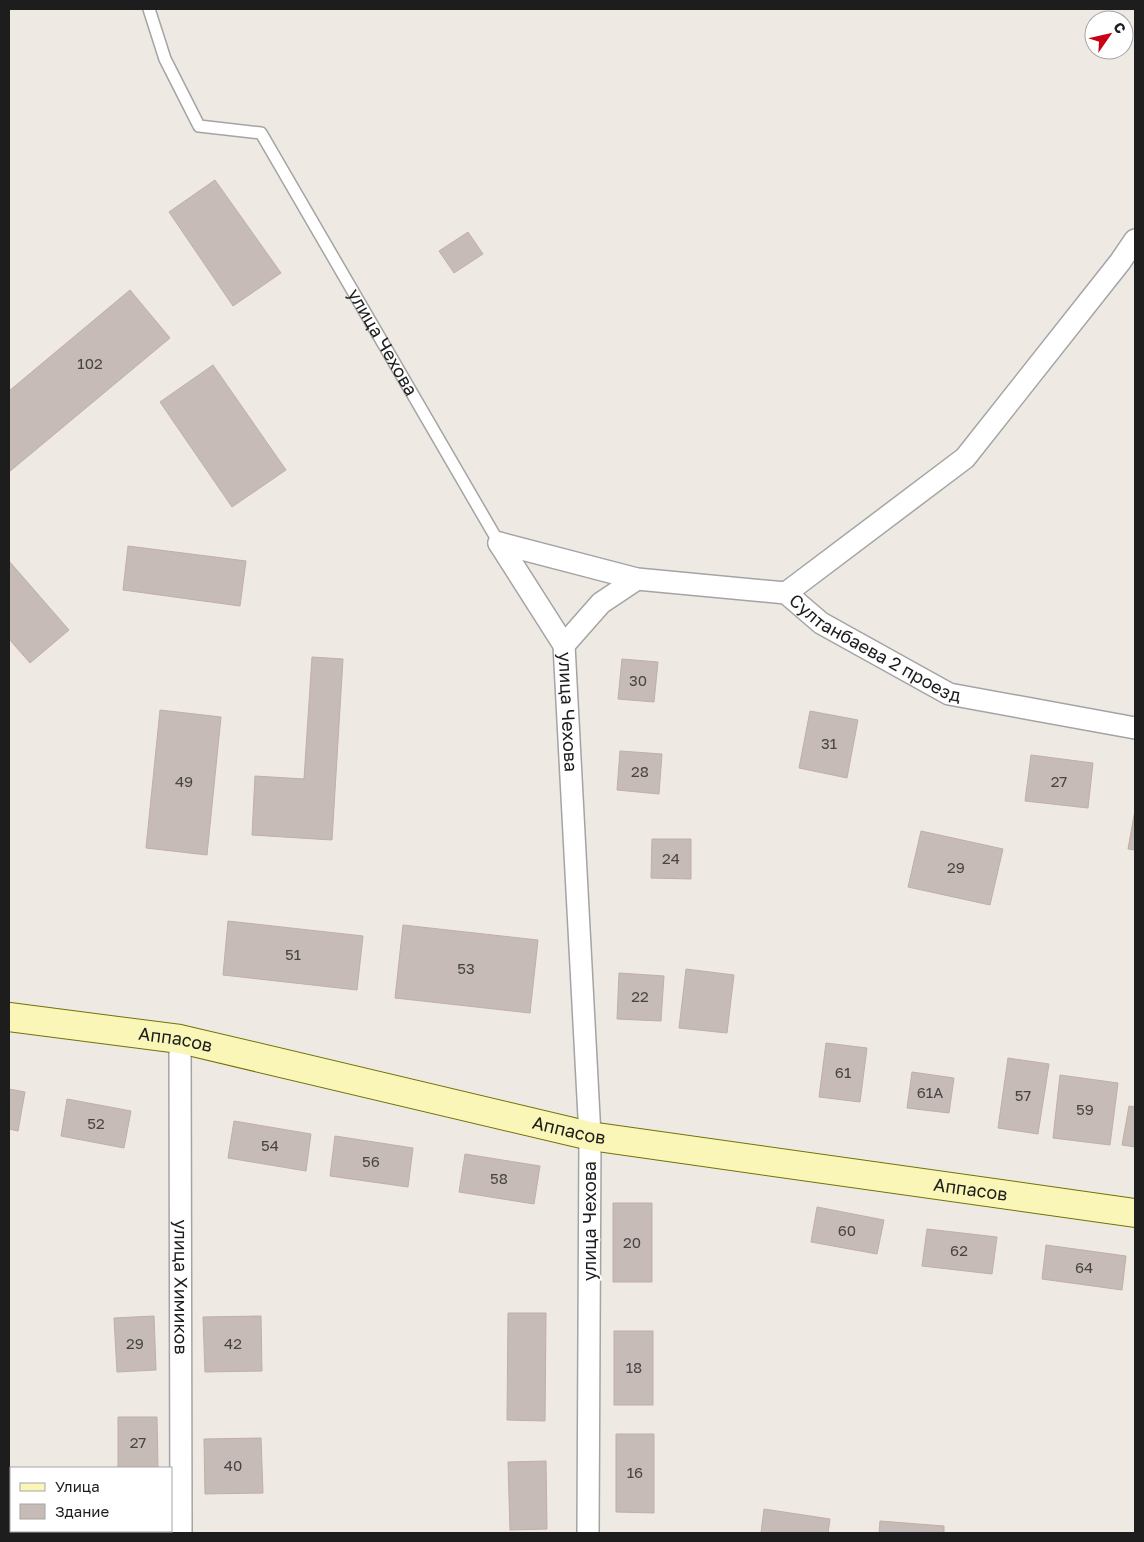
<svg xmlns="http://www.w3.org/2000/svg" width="1144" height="1542" viewBox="0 0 1144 1542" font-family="'Golos Text',sans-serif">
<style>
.building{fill:#c6bbb6;stroke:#c0afa6}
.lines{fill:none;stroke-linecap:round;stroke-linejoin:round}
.lane-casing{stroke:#a4a4a4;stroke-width:14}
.street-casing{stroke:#a4a4a4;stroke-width:24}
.secondary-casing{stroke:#717306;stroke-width:30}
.lane{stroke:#fff;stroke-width:11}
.street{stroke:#fff;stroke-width:21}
.secondary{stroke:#f9f6b7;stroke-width:28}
.labels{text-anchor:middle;stroke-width:4;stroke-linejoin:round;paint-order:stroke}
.number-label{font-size:15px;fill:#474443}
.street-label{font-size:18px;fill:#1d1d1d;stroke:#fff}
</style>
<rect width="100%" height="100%" fill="#eee9e3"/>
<!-- building -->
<path class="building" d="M215,180l66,93 -48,33 -64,-94z
M468,232l15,22 -29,19 -15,-22z
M130,290l40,48 -161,134v-81z
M213,365l73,105 -54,37 -72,-105z
M128,546l118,15 -6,45 -117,-16z
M9,561l60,69 -39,33 -21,-24z
M312,657l31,2 -11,181 -80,-5 3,-59 49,3z
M622,659l36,3 -4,40 -36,-3z
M160,710l61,7 -14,138 -61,-7z
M810,711l48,9 -11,58 -48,-10z
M620,751l42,3 -3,40 -42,-4z
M1031,755l62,8 -5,45 -63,-7z
M1135,810v40l-7,-1z
M921,831l82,18 -13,56 -82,-18z
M652,839h39v40l-40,-1z
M228,921l135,15 -6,54 -134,-15z
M403,925l135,15 -8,73 -135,-15z
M686,969l48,6 -7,58 -48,-5z
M619,973l45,3 -3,45 -44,-2z
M826,1043l41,5 -7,54 -41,-5z
M1008,1058l41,6 -11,70 -40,-6z
M912,1072l42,6 -5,35 -42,-5z
M1060,1075l58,8 -8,62 -57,-7z
M9,1089l16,3 -7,39 -9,-2z
M67,1099l64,12 -7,37 -63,-12z
M1129,1106l6,1v40l-13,-2z
M234,1121l77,13 -5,37 -78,-13z
M335,1136l78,12 -5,39 -78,-11z
M465,1154l75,12 -6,38 -75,-12z
M613,1203h39v79h-39z
M817,1207l67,13 -7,34 -66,-12z
M927,1229l70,8 -5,37 -70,-8z
M1046,1245l80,11 -4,34 -80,-11z
M508,1313h38l-1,108 -38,-1z
M154,1316l2,54 -39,2 -3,-54z
M261,1316l1,55 -57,1 -2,-55z
M614,1331h39v74h-39z
M118,1417h39l1,51h-40z
M616,1434h38v79l-38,-1z
M261,1438l2,55 -58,1 -1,-55z
M546,1461l1,68 -37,1 -2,-68z
M764,1509l66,10 -2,14h-67z
M880,1521l64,5v7h-65z
M115,1531h46l1,2h-47z"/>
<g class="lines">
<!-- lane casing -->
<g class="lane-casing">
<g id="lane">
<path id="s1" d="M149,9l16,50 34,67 62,7 238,410"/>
</g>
</g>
<!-- street casing -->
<g class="street-casing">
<g id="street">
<path id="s2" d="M499,543l65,102 26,491 -2,397"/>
<path id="s3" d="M499,543l138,36 149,14 35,30 128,71 186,34"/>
<path d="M786,593l179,-135 155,-196 15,-22"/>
<path d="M564,645l37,-42 36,-24"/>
<path id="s4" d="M180,1039l1,494"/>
</g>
</g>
<!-- secondary casing -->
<g class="secondary-casing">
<g id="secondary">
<path id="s5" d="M9,1017l171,22 410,97 545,77"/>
</g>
</g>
<!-- lane -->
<use href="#lane" class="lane"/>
<!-- street -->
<use href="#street" class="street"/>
<!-- secondary -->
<use href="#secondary" class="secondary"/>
</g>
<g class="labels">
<!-- number labels -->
<g class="number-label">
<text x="90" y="369">102</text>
<text x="638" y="686">30</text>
<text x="829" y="749">31</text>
<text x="640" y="777">28</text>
<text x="184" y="787">49</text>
<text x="1059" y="787">27</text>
<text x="671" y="864">24</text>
<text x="956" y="873">29</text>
<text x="293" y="960">51</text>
<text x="466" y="974">53</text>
<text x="640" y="1002">22</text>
<text x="843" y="1078">61</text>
<text x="930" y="1098">61А</text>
<text x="1023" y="1101">57</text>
<text x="1085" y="1115">59</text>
<text x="96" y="1129">52</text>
<text x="270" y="1151">54</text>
<text x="371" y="1167">56</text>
<text x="499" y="1184">58</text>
<text x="847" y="1236">60</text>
<text x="632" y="1248">20</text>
<text x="959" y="1256">62</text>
<text x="1084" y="1273">64</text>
<text x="135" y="1349">29</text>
<text x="233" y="1349">42</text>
<text x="634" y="1373">18</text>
<text x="138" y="1448">27</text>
<text x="233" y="1471">40</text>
<text x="635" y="1478">16</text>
</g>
<!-- street labels -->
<g class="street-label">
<text dy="6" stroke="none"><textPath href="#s1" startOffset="432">улица Чехова</textPath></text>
<text dy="6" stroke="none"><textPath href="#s3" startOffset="398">Султанбаева 2 проезд</textPath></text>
<text dy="6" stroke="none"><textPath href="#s2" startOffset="188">улица Чехова</textPath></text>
<text dy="6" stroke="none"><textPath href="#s5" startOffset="168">Аппасов</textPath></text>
<text dy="6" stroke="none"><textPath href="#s5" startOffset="572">Аппасов</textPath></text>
<text dy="6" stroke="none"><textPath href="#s5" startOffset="978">Аппасов</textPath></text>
<text transform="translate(590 1221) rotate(-90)" y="6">улица Чехова</text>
<text dy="6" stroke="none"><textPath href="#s4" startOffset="248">улица Химиков</textPath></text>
</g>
</g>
<!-- border -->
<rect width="1144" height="1542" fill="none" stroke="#1d1d1d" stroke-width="20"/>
<!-- legend -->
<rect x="10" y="1467" width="162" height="65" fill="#ffffff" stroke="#a5a5a5"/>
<rect x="20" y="1483" width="25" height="8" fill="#f9f6b7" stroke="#a5a5a5"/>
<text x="55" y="1492" font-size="15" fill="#1d1d1d">Улица</text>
<rect x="20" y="1504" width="25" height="15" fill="#c6bbb6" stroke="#a5a5a5"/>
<text x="55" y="1517" font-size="15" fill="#1d1d1d">Здание</text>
<!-- north arrow -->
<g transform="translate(1109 35) rotate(56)"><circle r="24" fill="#ffffff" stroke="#a5a5a5"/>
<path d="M0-4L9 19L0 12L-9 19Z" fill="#c80214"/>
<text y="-8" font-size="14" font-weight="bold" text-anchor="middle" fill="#1d1d1d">С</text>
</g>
</svg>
